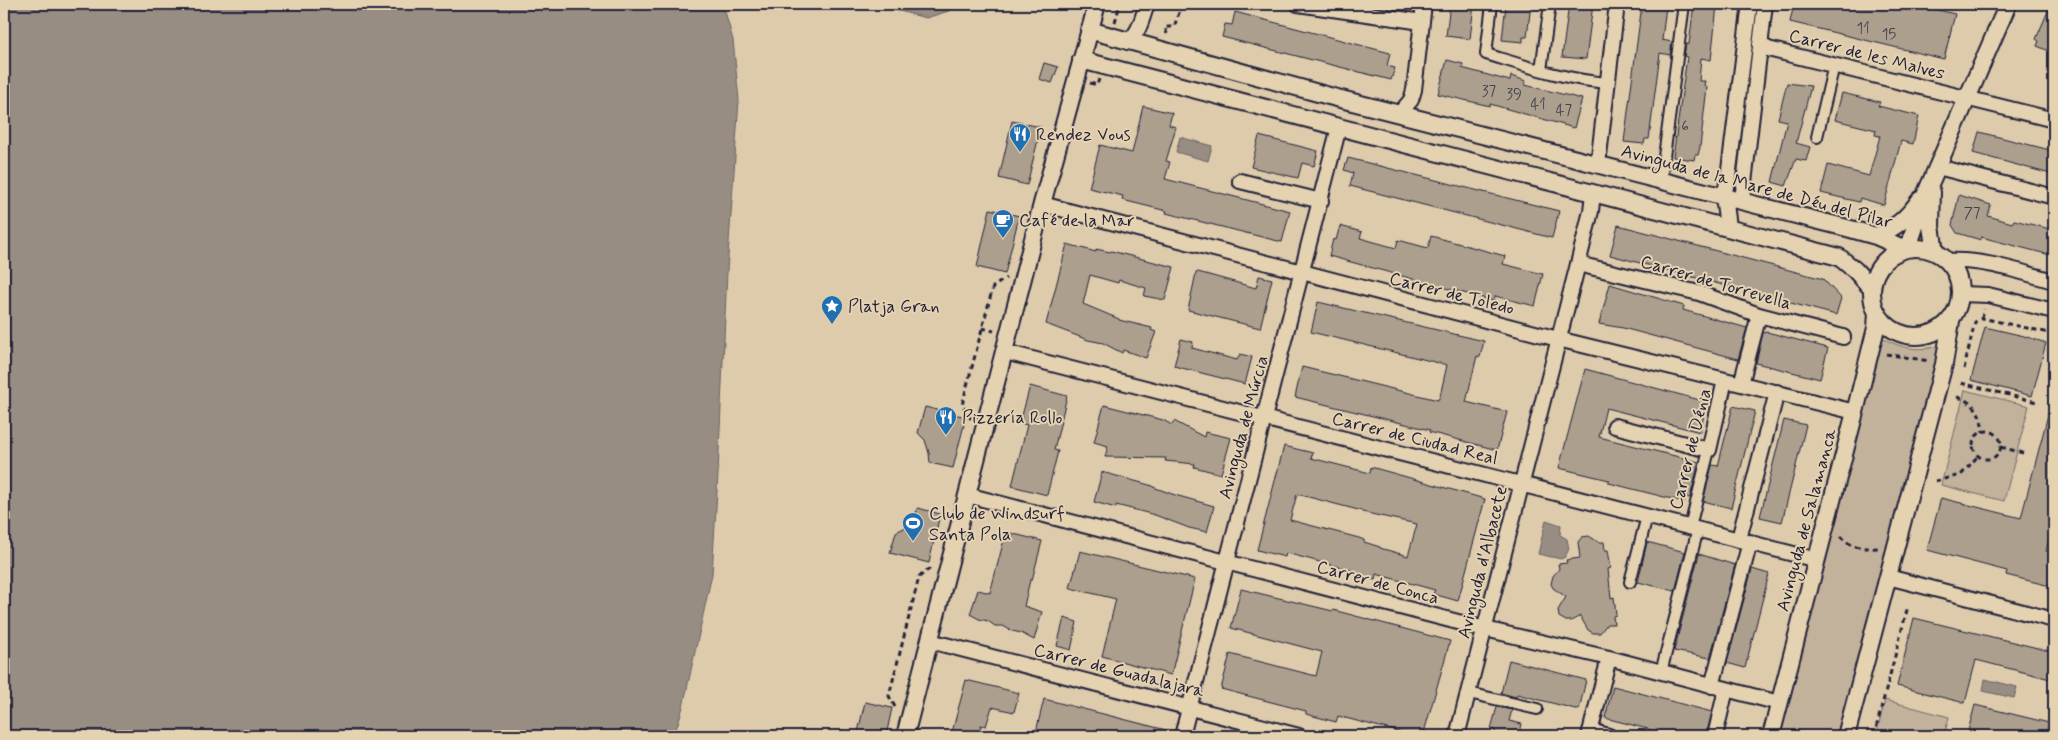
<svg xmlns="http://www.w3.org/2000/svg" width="2058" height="740" viewBox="0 0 2058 740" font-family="Mynerve,sans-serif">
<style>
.green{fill:#c2b29b;stroke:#726a6b}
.water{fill:#988d82;stroke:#696266}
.building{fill:#ac9f8e;stroke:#22223b;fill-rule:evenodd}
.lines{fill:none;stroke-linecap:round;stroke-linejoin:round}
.pedestrian-casing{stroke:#22223b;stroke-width:14}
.minor-casing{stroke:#22223b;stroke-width:18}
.tertiary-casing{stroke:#22223b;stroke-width:20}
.path{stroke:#22223b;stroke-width:3;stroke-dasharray:5 4;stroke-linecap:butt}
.pedestrian{stroke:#e5d2b0;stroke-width:10}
.minor{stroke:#e5d2b0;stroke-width:14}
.tertiary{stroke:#e5d2b0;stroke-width:16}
.labels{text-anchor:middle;stroke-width:4;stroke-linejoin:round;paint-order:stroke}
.number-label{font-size:15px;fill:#444150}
.street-label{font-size:18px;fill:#22223b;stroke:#e5d2b0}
.poi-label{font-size:18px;fill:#22223b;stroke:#e5d2b0;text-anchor:start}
</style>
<rect width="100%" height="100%" fill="#ddcbab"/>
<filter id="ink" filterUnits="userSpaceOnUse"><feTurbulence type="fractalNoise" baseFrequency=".02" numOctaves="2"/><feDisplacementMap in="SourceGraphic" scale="10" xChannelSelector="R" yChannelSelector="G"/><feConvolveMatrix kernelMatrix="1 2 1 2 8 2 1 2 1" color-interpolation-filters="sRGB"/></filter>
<g filter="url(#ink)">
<!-- green -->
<path class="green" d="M1881,337c21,12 38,15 61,8l-101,391h-63z
M1965,390l64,16 -25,95 -63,-16z
M1885,700l64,17 -5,19h-68z"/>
<!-- water -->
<path class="water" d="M4,4h719l10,36 6,60 -12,171 -9,203 -6,100 -29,133 -9,29h-670z
M872,4h70l7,7 -23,7z
M1180,137l32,9 -4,15 -32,-9z
M1546,520l15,5 -1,10 7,4 2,10 -4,8 -4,2 -23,-5z
M1985,679l32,8 -3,11 -31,-7z"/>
<!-- building -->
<path class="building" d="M1450,4h24l-4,35 -24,-3z
M1506,4h25l-4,33h-4v5l-21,-2z
M1569,4h24l-7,55 -24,-2z
M1642,4h21l3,2 -4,34 10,2 -2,13 -10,-2 -11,86h-4l-1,5 -20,-2z
M1694,4h20v2h3l-6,54 -10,-2 -2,23h6l-1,5 3,1 -7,60 -2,8h-3l-1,5 -21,-3 14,-100 -3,-1 2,-12h3z
M1794,4h118l43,10 -11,45 -154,-37z
M2051,4h3v49l-17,-7 2,-5 -3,-2z
M1235,12l155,41 -3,13 8,2 -4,12 -169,-43 3,-13 7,1z
M1447,60l16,4 -1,4 48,13 1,-5 15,5 -1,4 57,14 -8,29 -84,-24v2l-52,-12z
M1044,63l14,4 -6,16 -13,-4z
M1787,83l24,3 -15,57 14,4 -4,14 -10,-2 -10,27 -14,-4 15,-61 -9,-2z
M1842,93l38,9 -2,4 41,10 -6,28 -12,-3 -17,64 -24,-7 -1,4 -38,-9 7,-28 41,11 11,-40 -5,-1 1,-5 -41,-10z
M1143,106l29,7 -3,12 7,2 -10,34 4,1 -5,17 125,32 -8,31 -116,-29 1,-2 -45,-11 1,-4 -34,-8 11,-43 32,8z
M1012,121l29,6 -14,58 -28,-7z
M1979,132l75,19v24l-81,-22z
M1259,136l59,15 -4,15 -12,-3 -4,15 -47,-11z
M1348,158l211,53 -7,27 -202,-52 3,-13 -9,-3z
M1959,195l32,10 -3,11 24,7 2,-3 40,10v26l-73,-19v3l-24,-7 -5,-8z
M990,209l29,7 -14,58 -28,-7z
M1618,225l205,54 18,19 -5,17 -226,-60z
M1340,226l22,6 -2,6 36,10 2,-8 30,8 3,-12 74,20 -2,8 40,10 -8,32 -40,-10 -1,5 -30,-8 -135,-37 4,-17 3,1z
M1067,244l29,8v-3l14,3 1,-1 63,16 -9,33 -21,-4 2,-8 -27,-8 -1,3 -28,-8 -7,29 36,15v1l33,8 -1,2 5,2 -10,26 -23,-8 -1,3 -19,-10 -15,-3 -42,-16z
M1198,272l58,16 3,-12 13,3 -12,49 -72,-18 8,-37z
M1610,284l74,22 -1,4 64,18 -9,31 -115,-31 -24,-4z
M1318,302l166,39 -4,16 -3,-1 -11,46 41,10 -10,38 -68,-18 1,-2 -135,-33 7,-30 136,33 2,-4 7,-31 -136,-33z
M1985,327l39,9 22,7 -14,53 -61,-16z
M1767,332l61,16 -8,31 -64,-16 7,-30z
M1181,339l12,3 -1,6 45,12 3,-6 12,3 -7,27 -71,-18z
M1585,369l122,33 -7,30 -94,-24 -7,29 100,25 -9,36 -5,-1 -1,5 -75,-19v-3l-50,-12z
M1030,386l37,10 -13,54 4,1 -11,44 -35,-9 15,-61 -7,-2z
M1104,405l59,15 9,5 2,-4 30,16 1,-5 26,6 -10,36 -27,-7 1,-3 -30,-3 1,-3 -61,-1 3,-11 -14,-4z
M1733,406l22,5 -24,97 -28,-7 9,-36 6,1z
M925,407l41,10 -13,51 -23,-5 -1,-10 -4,-13 -7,-7z
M2050,407h4v112l-8,32 8,2v34l-48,-12 1,-4 -80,-21 14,-52 80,20z
M1784,420l22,5 -24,97 -22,-5z
M1284,446l29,7 -2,5 59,15 1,-6 114,32 -27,102 -25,-7 2,-4 -59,-16 -1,6 -22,-6 1,-3 -68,-18 -1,4 -28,-7zM1297,494l65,17v1l55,12 -9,32 -28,-8v-1l-16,-5v-2l-5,-2 -69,-18z
M1102,472l51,14v1l22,8 39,11 -7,26 -18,-4 -34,-13 -39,-10v3l-22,-6z
M918,508l22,6 -11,49 -39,-10 6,-21 10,-5 8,-9z
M1006,532l36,9 -10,39h-2l-6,26 18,6 -8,28 -13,-7 -9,-2 -9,-5h-8l-7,-5 -9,-2 -9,-5 8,-24 12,3z
M1589,536l9,6h6l1,8h3l3,18 -3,1 3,29 3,-1 2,18 -3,1 1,8h-7l-7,9h-7l-5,-3 -8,-14 -9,5h-5l-7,-4 -1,-7 8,-13 -13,-9 -2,-4 2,-8 6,-7 -1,-5 9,-1 -1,-3 14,-2 -2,-16 4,-5z
M1647,542l38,10 -10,39 -37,-9z
M1080,551l115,28 -24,96 -69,-19 14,-57 -46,-11z
M1699,554l36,11 -25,93 -36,-7z
M1752,569l17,5 -24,94 -18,-5z
M1241,589l92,22v-1l117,31 -27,95h-9l-76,-20 -2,6 -30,-8v-3l-85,-22 9,-35 86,22 6,-24 -91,-24z
M1064,618l13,4 -6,28 -14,-4z
M1914,618l140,34v28l-78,-20 -11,43 -68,-17z
M1509,660l77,20 -7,30 -62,-16 -1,3 -15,-4z
M966,680l53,13 -5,19 -22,-5 -6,19 -5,-1 -2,11h-28z
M1613,686l99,26 -6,24h-31l-70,-18z
M1044,699l126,32 -1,5h-134z
M865,702l27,6 -6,28h-29z
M1975,705l74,18 -3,13h-58l-20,-5z
M1497,707l15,3 -3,11 13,3 -3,12h-25l1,-6 -4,-1z"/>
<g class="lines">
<!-- pedestrian casing -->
<g class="pedestrian-casing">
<path id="pedestrian" d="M1492,4l-6,50c40,12 80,26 122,29
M1541,70l9,-66
M1817,137l17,-72
M1661,180l23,-176
M1690,527l19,-77
M1630,582l17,-66
M1661,672l37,-143
M1469,693l68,16"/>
</g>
<!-- minor casing -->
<g class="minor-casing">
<path id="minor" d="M1298,4l124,18
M1127,42c13,-9 15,-24 20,-38
M1760,44l8,5 286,71
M1400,113l11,-13 3,-10 10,-86
M1598,164l19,-160
M1938,167l116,30
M1240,181l81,20
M1724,196l4,-18 22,-174
M1742,200l23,-196
M1042,204l516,135 297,73
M1948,261c36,-2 72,11 106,20
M1578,264l121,29 60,22 84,22
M1961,294l27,1 66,16
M1005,352l812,208
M1741,384l18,-69
M1615,426l94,24 16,-70
M967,495l518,134 124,29 170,45
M1739,539l38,-147
M1888,577l166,43
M930,641l369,95
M1712,686l38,-144
M1590,731l19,5
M1182,736l157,-609
M1457,736l121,-472 13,-53 2,-18
M1589,736l20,-78
M1715,736l11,-47"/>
</g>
<!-- tertiary casing -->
<g class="tertiary-casing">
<path id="tertiary" d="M1089,30l240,66 518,132 29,8 29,13
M1081,60l758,197 16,13 17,19
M1932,192l-1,34 4,26
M1724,196l4,31
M1876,236c21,-9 30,-17 44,-36
M1872 292a44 44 0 1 1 88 0a44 44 0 1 1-88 0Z
M1908,248l18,-55 82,-189
M905,736l137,-532 55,-200
M1771,736l84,-324 21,-84 1,-16
M1846,736l98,-372 7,-43"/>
</g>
<!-- path -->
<path class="path" d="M1115,22l5,-18
M1167,34l-2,-7h9l8,-23
M1090,83l7,2 2,-6
M1982,318l2,-9
M982,328l12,3
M1886,354l43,7
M1964,369l11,-47 7,-4 72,16
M1961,383l76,19
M1957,397c19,6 24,16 26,35
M971,419l-9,-14 31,-118 13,-9
M1973 445a14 14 0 1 1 28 0a14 14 0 1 1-28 0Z
M2001,447l22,6
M1935,481l26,-6 17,-19
M1840,536c9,11 25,13 39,12
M895,707l-6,-11 30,-119 13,-10
M1874,736l34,-130"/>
<!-- pedestrian -->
<use href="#pedestrian" class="pedestrian"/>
<!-- minor -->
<use href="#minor" class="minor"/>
<!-- tertiary -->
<use href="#tertiary" class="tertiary"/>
</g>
</g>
<!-- icons -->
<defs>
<g id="restaurant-pin" transform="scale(1.125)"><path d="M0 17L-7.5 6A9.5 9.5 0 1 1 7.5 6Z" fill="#1f6fb2" stroke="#e5d2b0"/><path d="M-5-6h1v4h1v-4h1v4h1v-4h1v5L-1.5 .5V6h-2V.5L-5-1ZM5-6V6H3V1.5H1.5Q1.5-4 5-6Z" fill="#fff"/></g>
<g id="cafe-pin" transform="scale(1.125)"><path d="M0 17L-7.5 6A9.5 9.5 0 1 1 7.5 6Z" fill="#1f6fb2" stroke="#e5d2b0"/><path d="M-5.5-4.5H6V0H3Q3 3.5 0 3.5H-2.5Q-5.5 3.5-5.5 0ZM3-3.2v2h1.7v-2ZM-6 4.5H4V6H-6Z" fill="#fff"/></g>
<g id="sight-pin" transform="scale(1.125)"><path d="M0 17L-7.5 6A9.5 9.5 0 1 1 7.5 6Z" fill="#1f6fb2" stroke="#e5d2b0"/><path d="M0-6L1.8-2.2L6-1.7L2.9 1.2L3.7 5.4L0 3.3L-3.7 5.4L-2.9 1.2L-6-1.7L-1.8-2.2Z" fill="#fff"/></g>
<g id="stadium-pin" transform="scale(1.125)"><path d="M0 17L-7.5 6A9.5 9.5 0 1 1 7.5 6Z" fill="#1f6fb2" stroke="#e5d2b0"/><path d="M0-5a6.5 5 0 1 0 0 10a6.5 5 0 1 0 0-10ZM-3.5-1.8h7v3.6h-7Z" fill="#fff"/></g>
</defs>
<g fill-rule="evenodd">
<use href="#restaurant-pin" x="1020" y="134"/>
<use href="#cafe-pin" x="1003" y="220"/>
<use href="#sight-pin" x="832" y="306"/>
<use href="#restaurant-pin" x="946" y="417"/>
<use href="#stadium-pin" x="913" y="523"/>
</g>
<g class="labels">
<!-- number labels -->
<g class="number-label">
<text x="1863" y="33">11</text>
<text x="1889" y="39">15</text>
<text x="1489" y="96">37</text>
<text x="1514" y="99">39</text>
<text x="1538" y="109">41</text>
<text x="1564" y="115">47</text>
<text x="1685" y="131">6</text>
<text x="1972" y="218">77</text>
</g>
<!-- street labels -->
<g class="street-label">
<text transform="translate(1867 54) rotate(14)" y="6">Carrer de les Malves</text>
<text transform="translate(1757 186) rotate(15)" y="6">Avinguda de la Mare de Déu del Pilar</text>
<text transform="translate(1716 282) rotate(16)" y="6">Carrer de Torrevella</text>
<text transform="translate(1452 293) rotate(14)" y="6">Carrer de Toledo</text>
<text transform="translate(1243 427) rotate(-75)" y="6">Avinguda de Múrcia</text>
<text transform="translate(1415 438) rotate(14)" y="6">Carrer de Ciudad Real</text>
<text transform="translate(1690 449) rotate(-76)" y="6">Carrer de Dénia</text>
<text transform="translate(1806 520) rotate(-75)" y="6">Avinguda de Salamanca</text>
<text transform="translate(1482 562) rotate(-76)" y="6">Avinguda d'Albacete</text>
<text transform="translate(1378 582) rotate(15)" y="6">Carrer de Conca</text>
<text transform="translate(1119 670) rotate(14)" y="6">Carrer de Guadalajara</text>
</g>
<!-- poi labels -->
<g class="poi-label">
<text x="1036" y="140">Rendez Vous</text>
<text x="1019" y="226">Café de la Mar</text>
<text x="848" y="312">Platja Gran</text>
<text x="962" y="423">Pizzería Rollo</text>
<text x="929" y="519">Club de Windsurf<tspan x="929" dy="21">Santa Pola</tspan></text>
</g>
</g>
<!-- margin -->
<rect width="2058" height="740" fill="none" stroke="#e5d2b0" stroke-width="20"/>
<rect x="10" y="10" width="2038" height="720" fill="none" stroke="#22223b" stroke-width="2" filter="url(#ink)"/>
</svg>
